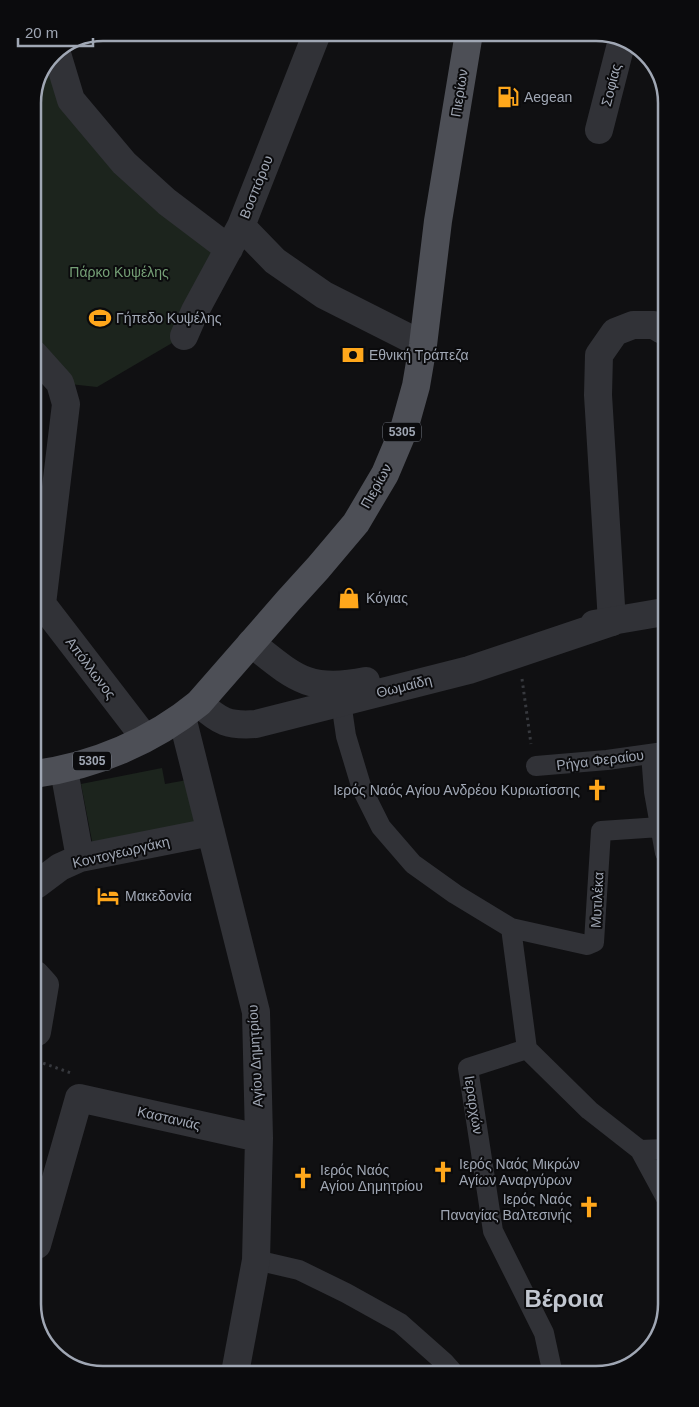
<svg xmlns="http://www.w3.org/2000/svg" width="699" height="1407" viewBox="0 0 699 1407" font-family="Helvetica,sans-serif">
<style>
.green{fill:#1c241d}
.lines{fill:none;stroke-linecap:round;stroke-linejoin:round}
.path{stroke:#37393e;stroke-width:3;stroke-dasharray:2.5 4;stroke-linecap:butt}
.pedestrian{stroke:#313237;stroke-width:20}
.minor{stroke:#313237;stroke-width:28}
.tertiary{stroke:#313237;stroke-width:28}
.primary{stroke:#4d4f56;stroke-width:28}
.labels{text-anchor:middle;stroke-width:4;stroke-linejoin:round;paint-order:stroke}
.shield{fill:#0b0b0d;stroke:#737882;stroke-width:1}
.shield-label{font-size:12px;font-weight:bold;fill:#a0a7b4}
.street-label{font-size:14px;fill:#a0a7b4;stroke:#0b0b0d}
.poi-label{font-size:14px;fill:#a0a7b4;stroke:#0b0b0d;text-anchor:start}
.park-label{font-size:14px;fill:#75a076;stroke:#0b0b0d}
.town-label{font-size:24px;font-weight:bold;fill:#c1c6cf;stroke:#0b0b0d}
.rim{fill:none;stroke:#a0a7b4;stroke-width:2.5}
</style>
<rect width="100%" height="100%" fill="#101012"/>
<!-- green -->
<path class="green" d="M53,53l18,47 158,149 -45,87 -87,51 -37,-4 -26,-29 -1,-255z
M162,768l3,16 22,-4 10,46 -104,20 -12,-62z"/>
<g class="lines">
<!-- path -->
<path class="path" d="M522,679l9,65
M37,1061l34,12"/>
<!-- pedestrian -->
<path class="pedestrian" d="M341,702l5,34 16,53 19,38 32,37 42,30 56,34 16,121 62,61 51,40 26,48
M651,754l3,38 11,61
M536,766l71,-6 57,-8
M511,928l76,17 7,-3 7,-111 59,-4
M527,1049l-59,19 25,163 51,102 8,37
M640,1150l26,-1
M256,1260l43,10 47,23 54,30 44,39 8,9"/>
<!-- minor -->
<path class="minor" d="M55,52l3,5 13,43 53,63 43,39 62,47
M599,130l23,-90
M241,226l34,35 49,34 99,50
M184,336l11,-25 46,-85 76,-193
M34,354l26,29 6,21 -24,200
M35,603l7,1 103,134
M612,622l-14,-227 1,-40 16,-23 18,-7h21l8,5
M182,717l74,295 3,126 -3,122 -21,113
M64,770l16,88
M36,885l24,-18 20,-9 131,-26
M36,975l9,10 -8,47
M37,1245l42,-147 180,40"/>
<!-- tertiary -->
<path class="tertiary" d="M594,624l70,-12
M251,643c43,34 57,50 115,38
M199,703c21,19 29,23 57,21l213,-54 143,-48"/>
<!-- primary -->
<path class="primary" d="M35,774c59,-8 118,-33 164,-71l89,-102 30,-33 38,-45 29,-49 19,-45 12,-43 7,-41 15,-124 31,-188"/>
</g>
<!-- icons -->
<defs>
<g id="fuel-bare" transform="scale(1.725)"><path d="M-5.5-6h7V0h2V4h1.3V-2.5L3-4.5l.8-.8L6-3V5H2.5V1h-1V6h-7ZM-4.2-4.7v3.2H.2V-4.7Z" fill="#ffa71b" stroke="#0b0b0d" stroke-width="2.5" paint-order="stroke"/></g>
<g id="stadium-bare" transform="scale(1.725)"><path d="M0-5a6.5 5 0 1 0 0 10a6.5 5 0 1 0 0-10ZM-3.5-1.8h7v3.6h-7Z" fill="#ffa71b" stroke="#0b0b0d" stroke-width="2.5" paint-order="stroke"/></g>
<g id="bank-bare" transform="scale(1.725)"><path d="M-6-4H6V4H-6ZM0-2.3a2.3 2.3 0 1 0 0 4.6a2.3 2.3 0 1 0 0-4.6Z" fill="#ffa71b" stroke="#0b0b0d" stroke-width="2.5" paint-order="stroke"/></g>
<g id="shop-bare" transform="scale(1.725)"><path d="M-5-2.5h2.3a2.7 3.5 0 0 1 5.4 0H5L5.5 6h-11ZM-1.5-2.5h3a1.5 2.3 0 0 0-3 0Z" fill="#ffa71b" stroke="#0b0b0d" stroke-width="2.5" paint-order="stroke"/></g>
<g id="church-bare" transform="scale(1.725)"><path d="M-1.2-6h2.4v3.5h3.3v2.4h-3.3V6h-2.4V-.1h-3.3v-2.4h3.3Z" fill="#ffa71b" stroke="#0b0b0d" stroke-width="2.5" paint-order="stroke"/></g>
<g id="hotel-bare" transform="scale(1.725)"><path d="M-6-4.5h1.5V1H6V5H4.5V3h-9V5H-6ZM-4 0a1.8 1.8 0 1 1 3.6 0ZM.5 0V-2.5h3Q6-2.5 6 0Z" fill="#ffa71b" stroke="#0b0b0d" stroke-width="2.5" paint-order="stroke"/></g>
</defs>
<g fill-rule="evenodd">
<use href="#fuel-bare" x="508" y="97"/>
<use href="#stadium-bare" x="100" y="318"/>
<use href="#bank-bare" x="353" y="355"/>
<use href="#shop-bare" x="349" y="598"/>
<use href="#church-bare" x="597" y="790"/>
<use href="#hotel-bare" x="108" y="896"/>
<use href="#church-bare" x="443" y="1172"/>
<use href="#church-bare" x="303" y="1178"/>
<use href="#church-bare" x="589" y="1207"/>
</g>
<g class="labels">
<!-- shield labels -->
<g class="shield">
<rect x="383" y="422.5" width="38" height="19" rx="4"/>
<rect x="73" y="751.5" width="38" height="19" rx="4"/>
</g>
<g class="shield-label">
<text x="402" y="436">5305</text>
<text x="92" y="765">5305</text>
</g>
<!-- street labels -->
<g class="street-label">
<text transform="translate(611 85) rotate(-76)" y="5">Σοφίας</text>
<text transform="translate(459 93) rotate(-81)" y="5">Πιερίων</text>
<text transform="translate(256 187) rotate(-68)" y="5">Βοσπόρου</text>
<text transform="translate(376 486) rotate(-61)" y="5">Πιερίων</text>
<text transform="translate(91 668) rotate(53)" y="5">Απόλλωνος</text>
<text transform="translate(404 686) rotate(-14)" y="5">Θωμαίδη</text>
<text transform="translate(600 760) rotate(-7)" y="5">Ρήγα Φεραίου</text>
<text transform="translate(121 852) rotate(-13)" y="5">Κοντογεωργάκη</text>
<text transform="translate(597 900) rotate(-87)" y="5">Μυτιλέκα</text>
<text transform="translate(255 1056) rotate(-93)" y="5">Αγίου Δημητρίου</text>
<text transform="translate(474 1105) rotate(81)" y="5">Ιεραρχών</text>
<text transform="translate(169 1118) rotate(13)" y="5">Καστανιάς</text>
</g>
<!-- poi labels -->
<g class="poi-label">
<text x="524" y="102">Aegean</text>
<text x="116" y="323">Γήπεδο Κυψέλης</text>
<text x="369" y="360">Εθνική Τράπεζα</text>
<text x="366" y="603">Κόγιας</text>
<text x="580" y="795" text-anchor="end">Ιερός Ναός Αγίου Ανδρέου Κυριωτίσσης</text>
<text x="125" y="901">Μακεδονία</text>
<text x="459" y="1169">Ιερός Ναός Μικρών<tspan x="459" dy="16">Αγίων Αναργύρων</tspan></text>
<text x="320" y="1175">Ιερός Ναός<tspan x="320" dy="16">Αγίου Δημητρίου</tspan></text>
<text x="572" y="1204" text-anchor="end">Ιερός Ναός<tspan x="572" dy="16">Παναγίας Βαλτεσινής</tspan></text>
</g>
<!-- park labels -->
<g class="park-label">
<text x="119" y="277">Πάρκο Κυψέλης</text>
</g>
<!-- town labels -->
<g class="town-label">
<text x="564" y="1307">Βέροια</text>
</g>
</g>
<!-- crop -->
<path d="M0 0H699V1407H0ZM103 41H596A62 62 0 0 1 658 103V1304A62 62 0 0 1 596 1366H103A62 62 0 0 1 41 1304V103A62 62 0 0 1 103 41Z" fill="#0b0b0d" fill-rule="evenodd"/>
<path class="rim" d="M103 41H596A62 62 0 0 1 658 103V1304A62 62 0 0 1 596 1366H103A62 62 0 0 1 41 1304V103A62 62 0 0 1 103 41Z"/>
<!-- scale -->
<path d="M18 38v8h75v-8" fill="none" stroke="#a0a7b4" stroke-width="2.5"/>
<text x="25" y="38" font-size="15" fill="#a0a7b4" stroke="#0b0b0d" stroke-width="4" paint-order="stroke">20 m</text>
</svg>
